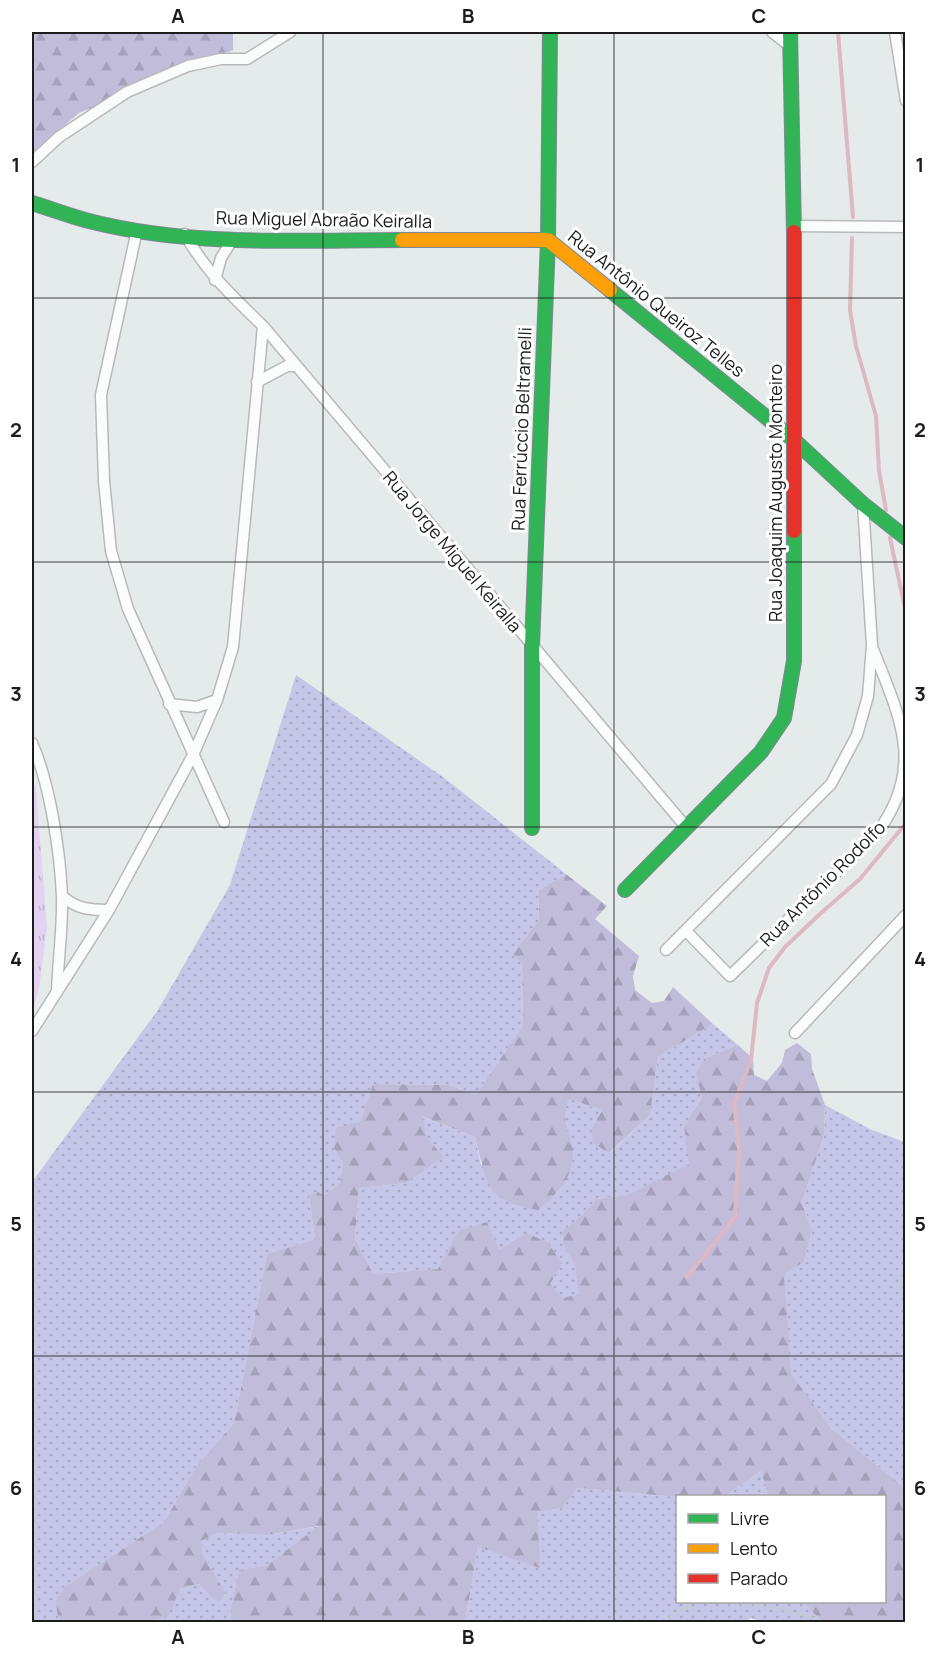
<svg xmlns="http://www.w3.org/2000/svg" width="937" height="1654" viewBox="0 0 937 1654" font-family="Manrope,sans-serif">
<style>
.grass{fill:url(#grass-dots)}
.forest{fill:url(#forest-firs)}
.park{fill:url(#park-tufts)}
.lines{fill:none;stroke-linecap:round;stroke-linejoin:round}
.stream{stroke:#deb8c2;stroke-width:4}
.street-casing{stroke:#b8baba;stroke-width:13}
.fast-casing{stroke:#7e8794;stroke-width:16}
.slow-casing{stroke:#7e8794;stroke-width:16}
.jam-casing{stroke:#7e8794;stroke-width:16}
.path{stroke:#bfcec8;stroke-width:2;stroke-dasharray:3 3;stroke-linecap:butt}
.street{stroke:#fbfcfc;stroke-width:10}
.fast{stroke:#30b455;stroke-width:14}
.slow{stroke:#ff9f0a;stroke-width:14}
.jam{stroke:#e5322d;stroke-width:14}
.grid{fill:none;stroke:#1c1c1c;stroke-width:1.5;stroke-opacity:0.55}
.labels{text-anchor:middle;stroke-width:6;stroke-linejoin:round;paint-order:stroke}
.street-label{font-size:18px;fill:#1c1c1c;stroke:#fff}
.neatline{fill:none;stroke:#1c1c1c;stroke-width:2}
.grid-label{font-size:20px;text-anchor:middle;font-weight:bold;fill:#1c1c1c}
</style>
<defs>
<pattern id="grass-dots" width="8" height="8" patternUnits="userSpaceOnUse" patternTransform="scale(1.5)"><rect width="8" height="8" fill="#c5c6e8"/><path d="M2 2h.1M6 6h.1" fill="none" stroke="#a9aac6" stroke-width="1.8" stroke-linecap="round"/></pattern>
<pattern id="forest-firs" width="22" height="20" patternUnits="userSpaceOnUse" patternTransform="scale(1.5)"><rect width="22" height="20" fill="#c1bcda"/><path d="M5 1l3.5 6h-7zM16 11l3.5 6h-7z" fill="#a5a1ba"/></pattern>
<pattern id="park-tufts" width="24" height="20" patternUnits="userSpaceOnUse" patternTransform="scale(1.5)"><rect width="24" height="20" fill="#e3d2f2"/><path d="M3 7l-1-3M5 7V3M7 7l1-3M15 17l-1-3M17 17v-4M19 17l1-3" fill="none" stroke="#c2b4cf"/></pattern>
</defs>
<rect width="100%" height="100%" fill="#e5eaea"/>
<!-- grass -->
<path class="grass" d="M296,675l147,102 123,97 -27,16v30l-27,34 10,9 1,62 -47,70 -27,-10 -76,-1 -13,38 -26,26 9,15 -3,19 -16,14h-15l6,43 -48,15 -33,169 -37,42 -33,57 -100,65 -9,14 4,21h-27v-440l126,-172 72,-125z
M713,1024l25,21 -33,13 -3,39 -18,29 6,38 -63,31 -31,4 -14,16 -20,17 1,13 12,21 5,28 -17,4c-28,-31 -68,-49 -105,-67l-19,38 -66,5 -18,-36 4,-50 47,-5 20,-47 -4,-19 53,20 6,28 92,-9 -10,-42 6,-15 33,11 -11,19 19,24 40,-38 8,-58z
M825,1105l47,25 33,12v346l-74,-60 -41,-54 -6,-100 20,-12 8,-32 -10,-28 22,-67z
M761,1471l7,25h-43z
M578,1488l99,9 1,105h124l21,20h-59l-14,-4 -4,4h-281l13,-75 58,-35 26,-4z
M321,1526l-54,39 -28,5 -9,42 2,10h-96l44,-33 19,-5 12,13 8,3 7,-5 -23,-40 -2,-14 16,-8 50,2z"/>
<!-- forest -->
<path class="forest" d="M32,32h201v18l-154,63 -47,40z
M566,874l41,32 -12,13 44,37 -6,20 2,14 17,13 12,-2 9,-14 40,37 -55,33 -8,58 -41,38 -16,-10 -2,-14 11,-19 -33,-11c-11,27 4,33 4,56 0,24 -19,41 -35,55 -13,-3 -31,-6 -41,-15 -12,-11 -18,-43 -22,-58l-52,-20 3,19 17,21 -37,26 -47,5 -4,50 18,36 65,-5 20,-38 29,-9 12,28 28,-17 21,10 14,20 -12,21 13,14 16,-4 -4,-28 -12,-21 -1,-13 20,-17 14,-16 31,-4 62,-31 -5,-38 18,-29 -6,-23 9,-16 33,-13 15,14 1,16 13,6 15,-18 3,-13 12,-7 14,11 1,15 13,36 -1,30 -22,67 10,28 -8,32 -20,12 7,100 40,54 74,60v134h-82l-21,-20h82v-106h-116l-7,-25 -36,25 -48,1 -99,-9 -16,20 -25,4 3,56 -62,-21 -13,75h-233l-2,-10 9,-42 28,-5 52,-39 -52,9 -50,-2 -16,8 2,14 23,39 -7,7 -8,-4 -12,-13 -19,5 -12,28 -32,5h-77l-4,-21 9,-14 100,-65 33,-57 37,-42 33,-169 48,-15 -6,-43 8,-5 7,5 16,-14 3,-19 -9,-15 2,-20 24,-6 13,-38 76,1 27,10 47,-70 -1,-62 -10,-9 27,-34v-30z"/>
<!-- park -->
<path class="park" d="M32,777l4,13 11,138 -8,60 -7,27z"/>
<g class="lines">
<!-- stream -->
<path class="stream" d="M838,32l15,185
M852,238l-2,72 6,36 20,70 3,55 7,39
M890,538l16,75
M687,1277l48,-60 4,-69 -5,-45 17,-43 6,-57 12,-35 16,-21 36,-34 39,-34 46,-56"/>
<!-- street casing -->
<g class="street-casing">
<path id="street" d="M772,32l18,14
M895,32l11,69
M32,162l27,-25 68,-45 61,-26 33,-7h26l43,-27
M794,226l112,1
M137,230l-36,165 3,86 7,70 17,58 96,213
M185,234c20,37 48,63 78,92l423,501
M215,280l6,-22 11,-18
M257,382l30,-16h9
M169,704l28,3 20,-7
M32,743c18,41 28,108 30,153 1,31 -4,64 -5,96
M62,896c15,13 27,14 47,14
M686,931l44,45 147,-143c49,-66 23,-115 -4,-184
M666,950l165,-166 26,-49 11,-39 4,-51 -9,-141
M32,1031l77,-121 84,-155 24,-55 16,-53 30,-321
M795,1033l111,-118"/>
</g>
<!-- fast casing -->
<g class="fast-casing">
<path id="fast" d="M790,32l4,200
M32,203c20,6 40,14 61,19 100,25 207,18 309,18
M610,290l184,150 69,64 43,34
M532,828v-182l16,-406 2,-208
M625,890l136,-138 23,-34 10,-57v-130"/>
</g>
<!-- slow casing -->
<g class="slow-casing">
<path id="slow" d="M402,240h146l62,50"/>
</g>
<!-- jam casing -->
<g class="jam-casing">
<path id="jam" d="M794,232v299"/>
</g>
<!-- path -->
<path class="path" d="M906,1248l-5,41 5,26
M711,1602l59,5 60,15
M664,1622l15,-12 25,-8"/>
<!-- street -->
<use href="#street" class="street"/>
<!-- fast -->
<use href="#fast" class="fast"/>
<!-- slow -->
<use href="#slow" class="slow"/>
<!-- jam -->
<use href="#jam" class="jam"/>
</g>
<!-- grid -->
<path class="grid" d="M323,32v1590M614,32v1590M32,298h874M32,562h874M32,827h874M32,1092h874M32,1356h874"/>
<g class="labels">
<!-- street labels -->
<g class="street-label">
<text transform="translate(324 220) rotate(1)" y="6">Rua Miguel Abraão Keiralla</text>
<text transform="translate(656 304) rotate(39)" y="6">Rua Antônio Queiroz Telles</text>
<text transform="translate(522 429) rotate(-88)" y="6">Rua Ferrúccio Beltramelli</text>
<text transform="translate(776 493) rotate(-90)" y="6">Rua Joaquim Augusto Monteiro</text>
<text transform="translate(452 552) rotate(50)" y="6">Rua Jorge Miguel Keiralla</text>
<text transform="translate(823 884) rotate(-45)" y="6">Rua Antônio Rodolfo</text>
</g>
</g>
<!-- border -->
<rect width="937" height="1654" fill="none" stroke="#ffffff" stroke-width="66"/>
<!-- legend -->
<rect x="676" y="1495" width="210" height="108" fill="#ffffff" stroke="#a4a4a4" stroke-width="1.5"/>
<rect x="688" y="1514" width="30" height="9" fill="#30b455" stroke="#a4a4a4" stroke-width="1.5"/>
<text x="730" y="1525" font-size="18" fill="#1c1c1c">Livre</text>
<rect x="688" y="1544" width="30" height="9" fill="#ff9f0a" stroke="#a4a4a4" stroke-width="1.5"/>
<text x="730" y="1555" font-size="18" fill="#1c1c1c">Lento</text>
<rect x="688" y="1574" width="30" height="9" fill="#e5322d" stroke="#a4a4a4" stroke-width="1.5"/>
<text x="730" y="1585" font-size="18" fill="#1c1c1c">Parado</text>
<rect x="33" y="33" width="871" height="1588" class="neatline"/>
<g class="grid-label">
<text x="178" y="23">A</text>
<text x="468" y="23">B</text>
<text x="759" y="23">C</text>
<text x="16" y="172">1</text>
<text x="920" y="172">1</text>
<text x="16" y="437">2</text>
<text x="920" y="437">2</text>
<text x="16" y="701">3</text>
<text x="920" y="701">3</text>
<text x="16" y="966">4</text>
<text x="920" y="966">4</text>
<text x="16" y="1231">5</text>
<text x="920" y="1231">5</text>
<text x="16" y="1495">6</text>
<text x="920" y="1495">6</text>
<text x="178" y="1644">A</text>
<text x="468" y="1644">B</text>
<text x="759" y="1644">C</text>
</g>
</svg>
